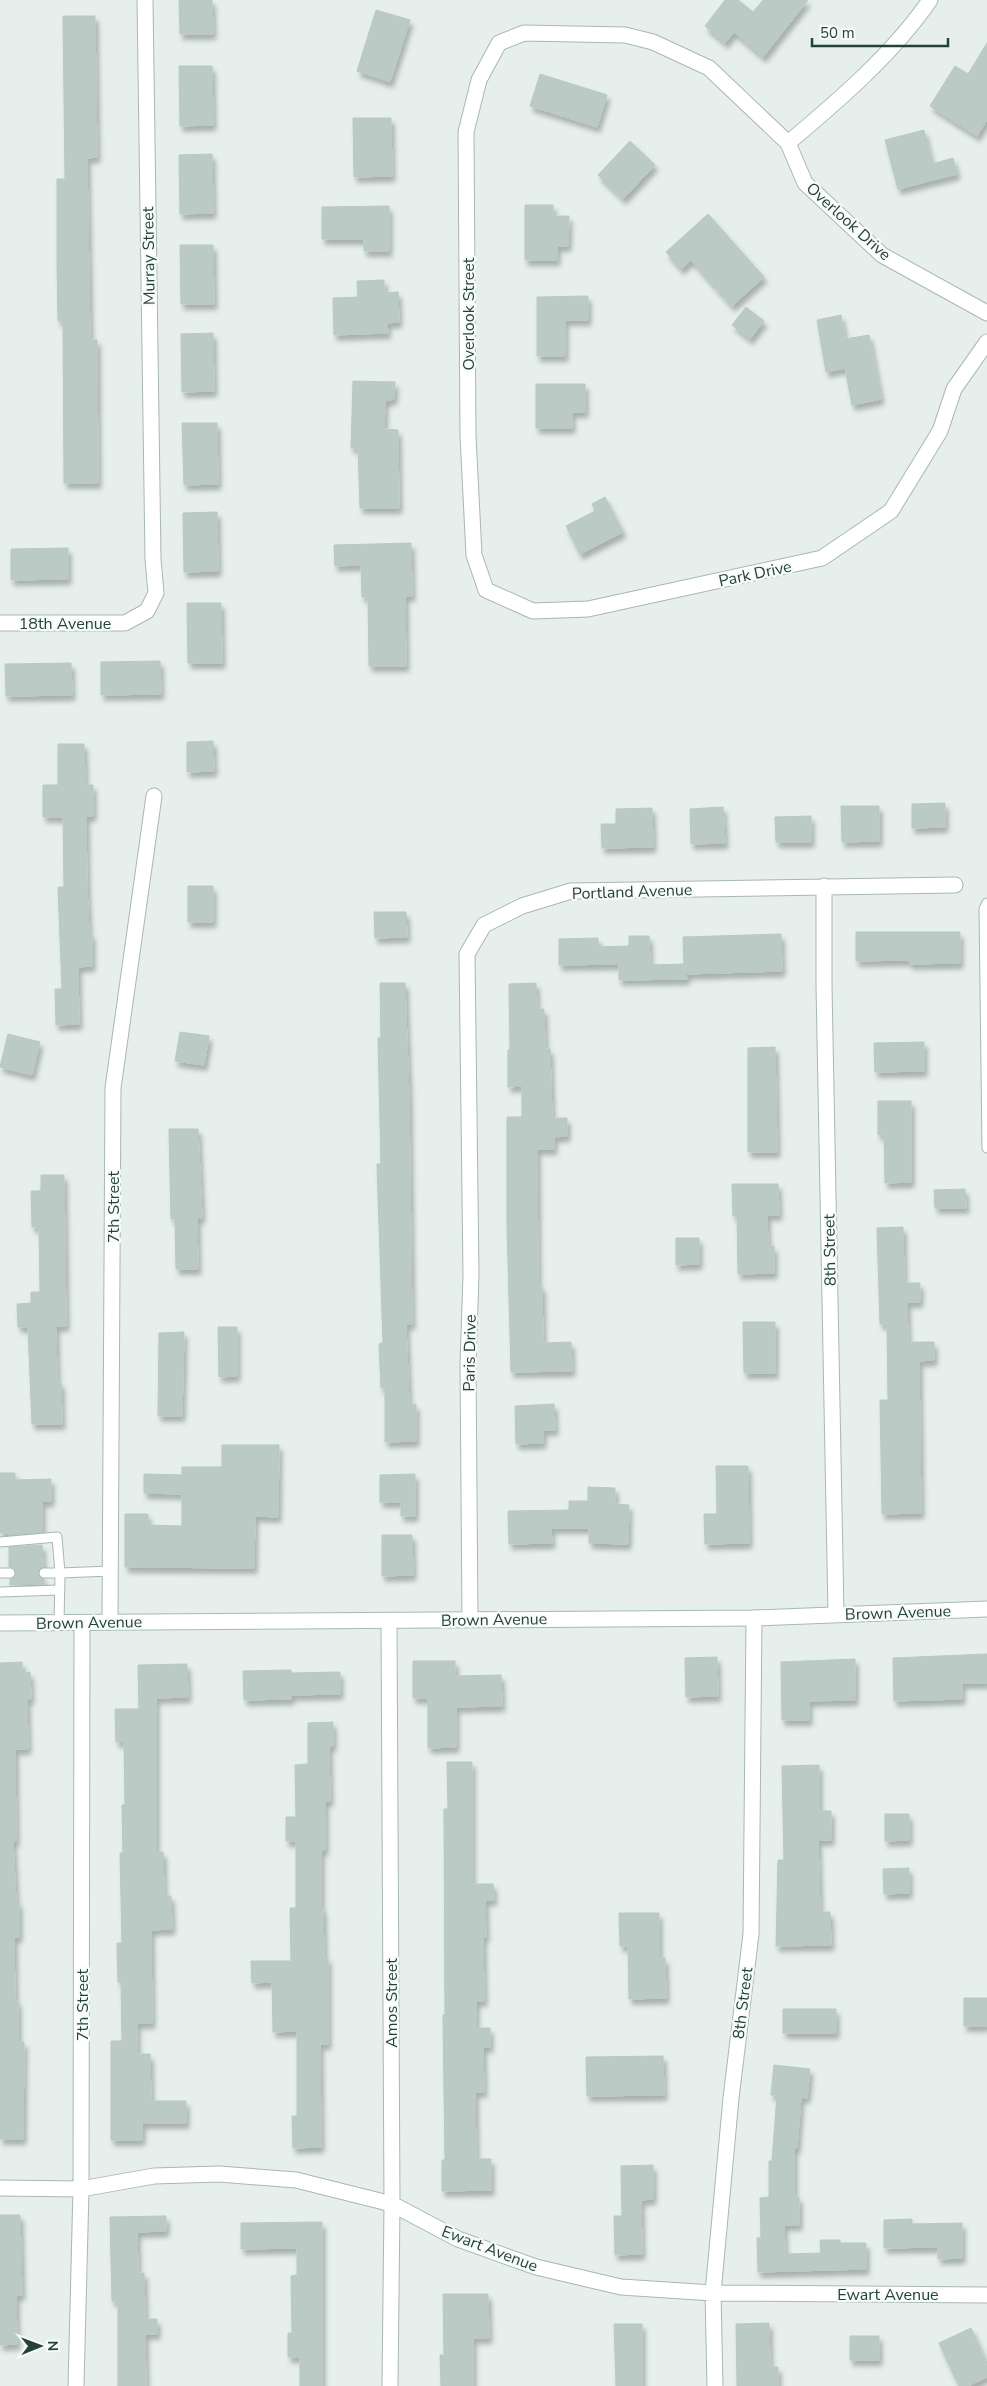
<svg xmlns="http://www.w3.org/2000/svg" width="987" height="2386" viewBox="0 0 987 2386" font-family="'Nunito Sans',sans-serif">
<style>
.building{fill:#bbcac4;stroke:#b8c9c2;filter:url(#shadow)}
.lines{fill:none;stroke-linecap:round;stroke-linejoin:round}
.lane-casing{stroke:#a8b8b2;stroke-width:11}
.street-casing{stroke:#a8b8b2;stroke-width:17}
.secondary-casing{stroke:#a4bbb3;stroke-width:17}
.lane{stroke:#fff;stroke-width:9}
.street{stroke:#fff;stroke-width:15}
.secondary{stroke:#fff;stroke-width:15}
.labels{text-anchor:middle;stroke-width:4.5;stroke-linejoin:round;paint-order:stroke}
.street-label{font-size:16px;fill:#24423a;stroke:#f7fbf9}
</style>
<defs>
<filter id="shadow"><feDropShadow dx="3" dy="5.5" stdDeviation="2.5" flood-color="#0004"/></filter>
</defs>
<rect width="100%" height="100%" fill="#e6efeb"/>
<!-- building -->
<path class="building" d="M179,0h33l1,34h-33z
M725,0h13l15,12 10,-12h45l-45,57 -29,-25 -9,11 -20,-17z
M376,10l34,10 -20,62 -33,-11z
M63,16h32l2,141 -10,1 3,182h7l1,143h-34l-1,-162h-5l-1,-60v-82h8z
M987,43v77l-10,16 -47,-30 25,-40 13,8z
M179,66h33l1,59 -33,1z
M540,74l67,21 -10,32 -67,-21z
M353,118h38l1,58 -38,1z
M924,130l8,34 21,-6 4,16 -59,15 -13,-49z
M630,141l25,24 -32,34 -25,-24z
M212,154l1,59 -33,1 -1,-59z
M525,205h28v11h16l-1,30h-11v14h-32z
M389,206v45h-25v-12h-42v-32z
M708,214l56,63 -32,29 -41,-46 -10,9 -15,-17z
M180,245h33l1,59h-33z
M384,280v13l14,-1 1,30 -12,1 1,10 -54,2 -1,-37 25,-1 -1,-16z
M588,296v24h-23v36h-28v-59z
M746,307l18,14 -14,18 -18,-14z
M841,315l4,24 24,-4 12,64 -29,6 -7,-37 -19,4 -9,-52z
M213,333l1,58 -32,1 -1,-58z
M353,381l42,1 -1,17 -9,2 -1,28 14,1 1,78h-39l-2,-60h-7z
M536,384h49v28h-13v16h-36z
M182,423h35l1,61 -34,1z
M605,497l18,35 -43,22 -14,-28 29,-15 -3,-7z
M217,512l1,59 -34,1 -1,-59z
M411,543l1,53h-7l1,70h-37l-1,-69h-6l-1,-32 -26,1 -1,-21z
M68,548v31l-57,1v-31z
M187,603h34l1,60h-34z
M160,661l1,33 -60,1v-33z
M71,663l1,32 -66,1 -1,-32z
M213,741l1,30 -27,1v-30z
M58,744h26l1,41h8v31h-7l1,70 2,48h3v32l-14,1 1,57 -23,1 -1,-36h7l-4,-102h6l-1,-70h-20v-32h15z
M945,803v24l-33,1v-24z
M841,806h38v35l-37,1z
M723,807l2,36 -34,1 -1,-35z
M652,808l1,39 -51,1 -1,-24h15v-15z
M811,816v26h-35l-1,-25z
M188,886h25v36h-25z
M374,912h32l1,25 -32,1z
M856,932h104v31l-50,1 -1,-4 -53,1z
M781,934l1,37 -96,3 1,5 -68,1v-16l-60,1v-26l39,-1v9l31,-1v-10h20l1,29 34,-1 -1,-27z
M380,983h25l4,115 3,226h-6l3,81 7,-1v37l-31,1v-54h-4l-2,-44 4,-1 -6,-179h4l-3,-126h3z
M536,983l1,26h7l1,40h5l2,69h15v18l-13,1v12h-17l1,137h4l1,57 28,-1 1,29 -61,1 -4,-149v-106h15v-31l-14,1v-37h2l-1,-66z
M180,1032l29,4 -5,29 -29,-4z
M8,1034l32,8 -8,33 -32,-8z
M924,1042v29l-49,1 -1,-29z
M775,1047l2,105h-29v-104z
M878,1101h33v81l-26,1 -1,-48h-6z
M169,1129h29l4,89h-5l1,51h-22l-1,-50h-4z
M41,1175h23l2,151h-10l1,57 4,-1 1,42h-30l-4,-97h-10l-1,-23 14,-1v-11h9l-1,-65h-7l-1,-36h10z
M732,1184h46l1,31h-12l1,31h6v27l-36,1 -1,-58h-4z
M965,1189l1,19h-31l-1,-18z
M903,1227l1,56h16v19h-13l1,40h26v18l-15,1 2,152 -39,1 -2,-114h8l-1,-76h-7l-3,-96z
M676,1238h23v26l-23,1z
M743,1322h32v51h-31z
M218,1327h19v49l-18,1z
M184,1332l-2,84h-24l1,-83z
M554,1404l1,26h-12v13l-27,1 -1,-38z
M222,1445h57l-1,72 -23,-1 -1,52 -129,-1v-53h23v11l34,1v-32l-38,-1v-19l38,1v-8h40z
M716,1466h32l1,77 -44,1 -1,-30h13z
M0,1473h15v7l36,-1v22h-9v31l-33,3v-2h-9z
M415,1474v42h-14v-14h-21v-27z
M588,1487l27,1v16l14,1 -1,39 -39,-1v-15h-38l1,15 -43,1 -1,-33 61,-1v-9h19z
M382,1535h30l1,40 -31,1z
M42,1545l1,22 -4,2 -1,4 6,6v5l-34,1v-6l5,-2 1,-4 -2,-5 -5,-1v-20z
M987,1654v29h-25v16l-68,2 -1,-43z
M717,1657l1,39 -32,1 -1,-39z
M855,1659v41l-46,1v19h-27l-1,-58z
M413,1661h42v15l46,-1 1,31 -46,1v40l-28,1v-50h-15z
M22,1662v11l8,-1 1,27h-4l1,50h-13l1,92h-3l3,61h3v35h-5l1,64h3v41h6l-1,97h-23v-476z
M187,1664l1,33 -32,1v154h7l1,44h7l1,33 -21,1 1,93h-15v31h13l1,47h35v22h-44v17h-31v-99h11l-1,-59h-3l-1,-39h5l-2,-90h3l-1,-48h3l-1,-64 -8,1 -1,-33h24l-1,-44z
M291,1670v3l49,-1v22l-49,1v4l-47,1 -1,-29z
M333,1722v24h-4l1,55h-5v49h-4v58h2l1,50h4v86h-8l1,103 -28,1 -1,-32h5v-85l-24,1 -1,-50 -20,1 -1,-22h40l-1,-53h6v-67h-10v-24h10l-1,-52 13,-1v-41z
M447,1762h25v122h21l1,16h-9l1,37h-3l1,64h-8v27h14v19h-7l1,45h-9l1,67h15v31l-49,1v-31h3l-2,-145h2l-1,-206h4z
M819,1765v46h12v29h-13l2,72h10l1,33 -55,1 2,-86h6l-2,-94z
M885,1814h24v26l-24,1z
M909,1868v25l-25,1 -1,-25z
M619,1913h40v45h6l1,40 -37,1 -1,-53h-8z
M964,1998h23v28h-23z
M783,2009h53v24h-53z
M663,2056l1,39 -77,1 -1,-39z
M774,2065l36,4 -3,29 -6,-1 -4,51h-3v49h5v28h-15l1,29 36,-1 -1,-13h20v3h26v26l-108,3 -1,-34h4l-1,-40 9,-1v-36h3l5,-66h-6z
M653,2165v34l-12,1 1,54 -27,1 -1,-39h8l-1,-50z
M0,2215h20l2,80h-6l1,49 -17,1z
M166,2216v15l-29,1 1,41h6l1,46h12v15h-12l1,52h-28v-85h-6l-2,-84z
M912,2219v5l50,-1v35l-24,1v-12l-54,1v-28z
M322,2222v164h-22v-29h-12v-24h4l-1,-57 6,-1v-27l-56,1v-26z
M443,2294h45l1,44h-16v48h-32l-1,-31h4z
M769,2323l1,44h8v19h-41l-1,-62z
M614,2324h28v62h-26z
M971,2328l16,35v14l-19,9h-9l-20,-43z
M850,2336h29v24h-29z"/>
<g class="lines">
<!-- lane casing -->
<g class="lane-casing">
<path id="lane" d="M987,903l-3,6 3,239
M0,1542l57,-5 3,36 51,-2
M0,1573h10
M44,1573h16l-1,50
M0,1592l60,-2"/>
</g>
<!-- street casing -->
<g class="street-casing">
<path id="street" d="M788,143c50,-42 105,-89 142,-143
M987,313l-105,-58 -77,-72 -17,-40 -79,-75 -56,-26 -28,-7 -101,-2 -25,10 -20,37 -13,52 2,304 6,119 12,35 47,21 55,-2 234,-51 69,-47 49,-80 14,-42 33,-47
M0,623h125l22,-12 9,-18 -3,-34 -8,-559
M824,886v99l12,629
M470,1619l-2,-255 3,-89 -4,-321 17,-29 38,-19 49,-15 384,-6
M110,1620l3,-532 41,-292
M389,1621l3,583 -2,182
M0,2188l81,1 73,-13 65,-2 77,6 96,24 66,35 78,28 85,20 92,6 274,2
M76,2386l5,-197 1,-566
M715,2386l-2,-93 18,-195 20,-164 3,-316"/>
</g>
<!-- secondary casing -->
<g class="secondary-casing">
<path id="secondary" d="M0,1623l754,-5 233,-9"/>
</g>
<!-- lane -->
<use href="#lane" class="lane"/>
<!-- street -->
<use href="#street" class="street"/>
<!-- secondary -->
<use href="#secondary" class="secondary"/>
</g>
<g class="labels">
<!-- street labels -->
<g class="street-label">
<text transform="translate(849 221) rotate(42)" y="6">Overlook Drive</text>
<text transform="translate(148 256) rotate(-91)" y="6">Murray Street</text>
<text transform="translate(468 314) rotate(-90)" y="6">Overlook Street</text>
<text transform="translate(755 573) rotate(-12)" y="6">Park Drive</text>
<text x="65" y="629">18th Avenue</text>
<text transform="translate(632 891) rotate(-2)" y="6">Portland Avenue</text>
<text transform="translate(113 1207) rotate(-90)" y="6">7th Street</text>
<text transform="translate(829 1250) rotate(-91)" y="6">8th Street</text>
<text transform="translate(469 1353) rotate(-89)" y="6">Paris Drive</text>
<text transform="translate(898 1612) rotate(-2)" y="6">Brown Avenue</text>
<text transform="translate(494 1619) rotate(-1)" y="6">Brown Avenue</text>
<text transform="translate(89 1622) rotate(-1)" y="6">Brown Avenue</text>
<text transform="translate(391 2003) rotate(-90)" y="6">Amos Street</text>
<text transform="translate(742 2003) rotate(-83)" y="6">8th Street</text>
<text transform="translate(82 2005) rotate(-90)" y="6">7th Street</text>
<text transform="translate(490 2248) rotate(21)" y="6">Ewart Avenue</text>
<text x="888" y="2300">Ewart Avenue</text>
</g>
</g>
<!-- north arrow -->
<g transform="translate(40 2346) rotate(89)" stroke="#f7fbf9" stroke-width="4" paint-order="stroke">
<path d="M0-4L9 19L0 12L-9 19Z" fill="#24423a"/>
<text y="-8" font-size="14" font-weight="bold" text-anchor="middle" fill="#24423a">N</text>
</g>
<!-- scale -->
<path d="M812 38v8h136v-8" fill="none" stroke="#24423a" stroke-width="2.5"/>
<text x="820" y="38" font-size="15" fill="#24423a" stroke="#f7fbf9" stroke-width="4" paint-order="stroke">50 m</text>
</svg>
